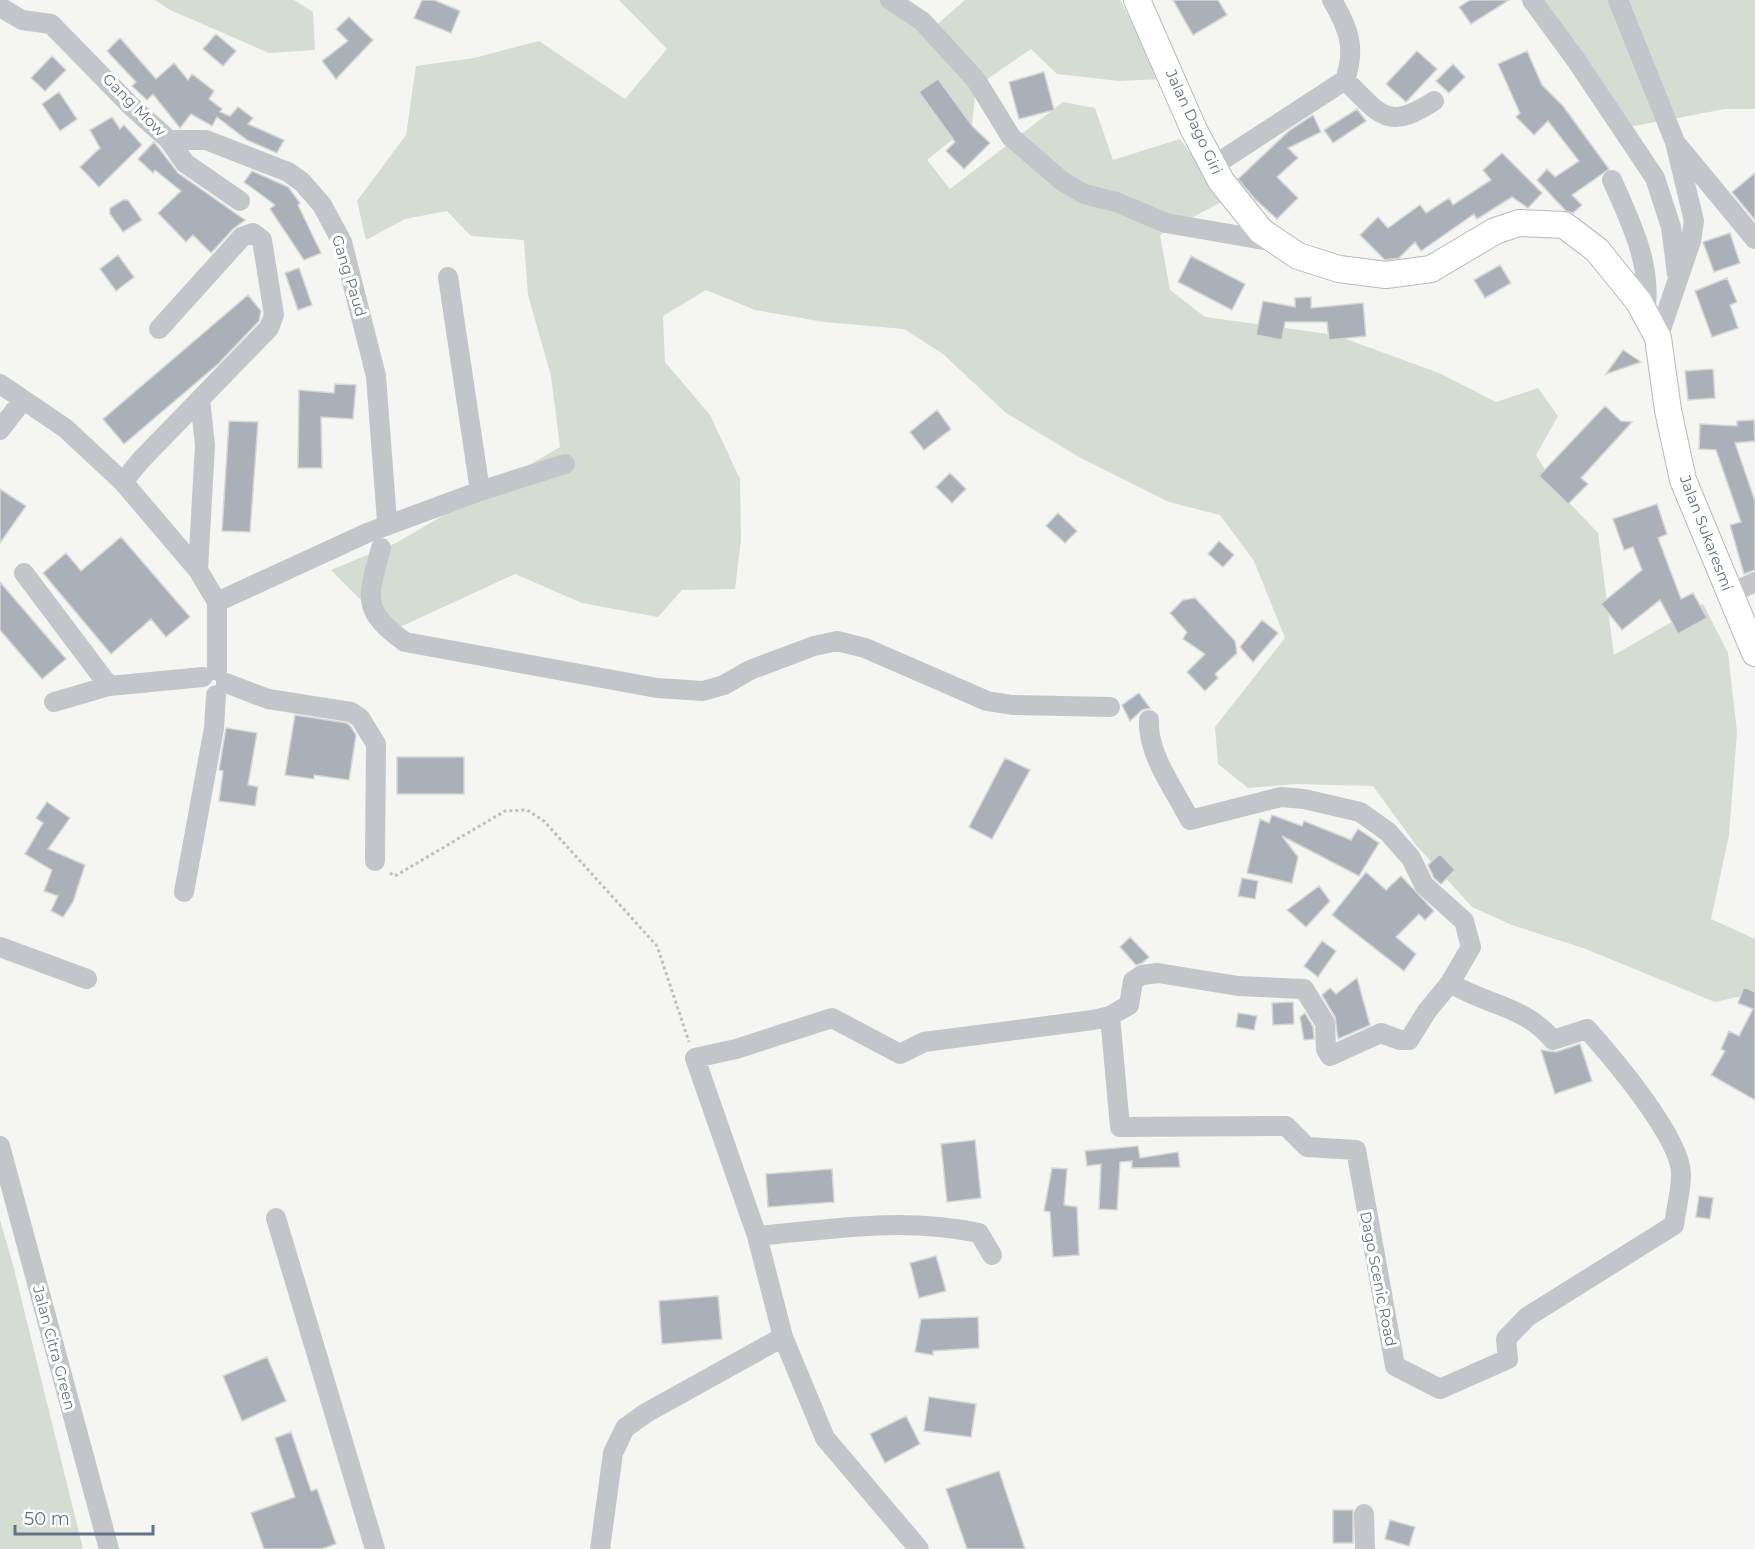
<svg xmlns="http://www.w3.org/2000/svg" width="1755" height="1549" viewBox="0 0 1755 1549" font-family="Montserrat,sans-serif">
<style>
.green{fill:#d5dcd2}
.building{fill:#a9b0b7;stroke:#d6d7d4;stroke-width:1.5}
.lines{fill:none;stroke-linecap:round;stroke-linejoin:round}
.major-casing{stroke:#b5b9bd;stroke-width:28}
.path{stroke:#bebfc2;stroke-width:3;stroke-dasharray:3 3;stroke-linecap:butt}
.minor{stroke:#c2c5c9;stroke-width:20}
.major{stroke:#fff;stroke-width:26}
.labels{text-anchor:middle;stroke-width:6;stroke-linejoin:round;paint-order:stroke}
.street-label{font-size:15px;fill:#637284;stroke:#fff}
</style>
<rect width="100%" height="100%" fill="#f5f5f1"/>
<!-- green -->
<path class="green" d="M155,0h139l19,12 2,38 -46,3 -99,-43z
M619,0h288l26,28 32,-28h155l42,79 -42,2 -63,-7 -26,-25 -55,38 -4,37 -45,36 23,29 113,-87 32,6 18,52 67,-21 45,61 -65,35 10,55 35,27 130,18 104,38 57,29 42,-14 20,28 -22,39 24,38 38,40 16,122 89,-51 25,49 9,79 -8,103 -18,84 44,20v54l-40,9 -132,-54 -71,-23 -40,-18 -56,-62 -43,-59 -77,-2 -48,4 -30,-24 -3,-37 70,-89 -31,-77 -34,-46 -51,-13 -90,-45 -73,-44 -63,-59 -39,-25 -80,-7 -69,-12 -49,-20 -43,26 2,46 45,53 30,64 1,61 -6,49 -53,1 -24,27 -76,-14 -67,-29 -115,53 -40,-28 -29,-29 65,-27 164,-96 -9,-71 -23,-81 -4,-55 -53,-4 -24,-25 -42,8 -39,21 -9,-39 49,-66 10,-69 58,-8 65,-17 86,58 42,-50z
M1541,0h214v109h-30l-112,21z
M0,1220l13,45 70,284h-83z"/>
<!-- building -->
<path class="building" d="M422,0h12l26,11 -9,22 -37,-15z
M1173,0h45l9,15 -34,20z
M1470,0h39l-38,24 -12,-17z
M349,17l24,23 -37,39 -14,-18 26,-20 -12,-12z
M216,34l20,17 -13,15 -20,-17z
M120,38l36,41 18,-16 14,17 4,-6 22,17 -5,8 13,10 -2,3 10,4 8,-9 15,11 -5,6 36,16 -7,13 -30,-13 -30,-23 -5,9 -21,-12 -11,14 -27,-34 -6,6 -15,-14 4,-4 -29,-31z
M1417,51l20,18 -31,33 -20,-18z
M1527,51l15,34 21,21 46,63 -37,26 10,10 -9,8 -7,-2 -29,-31 10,-11 8,8 24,-16 -31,-40 -14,14 -18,-18 4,-4 -22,-49z
M52,56l14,14 -21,21 -14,-13z
M1453,64l12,13 -16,16 -13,-12z
M1044,72l10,38 -35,9 -10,-37z
M938,79l35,48 17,16 -26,26 -18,-18 9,-9 -36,-50z
M59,92l18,27 -17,12 -18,-27z
M1357,109l9,12 -33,22 -9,-13z
M1313,115l8,17 -33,16 10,10 -21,19 21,21 -21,21 -22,-20 -17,-20 52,-49z
M112,117l8,12 4,-4 18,20 -43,42 -19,-20 20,-19 -10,-18z
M154,142l24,31 67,47 -12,9 -22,24 -18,-18 -7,7 -28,-29 23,-22 -26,-21 -2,3 -15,-14z
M1502,153l40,40 -14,15 -16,-11 -35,22 -3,-5 -53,37 -6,-9 -16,16 -14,2 -25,-25 18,-18 10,11 32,-23 6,8 23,-15 4,7 38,-25 -8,-10z
M252,171l36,16 12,16 -2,2 23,48 -17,7 -34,-51 5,-4 -31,-23z
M1755,173v47l-23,-28z
M123,200h5l14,20 -19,12 -13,-18v-6z
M1730,233l10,30 -26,9 -11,-30z
M118,255l16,22 -18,14 -16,-22z
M1191,256l54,28 -13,26 -54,-28z
M1500,265l11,18 -26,15 -11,-18z
M299,268l13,37 -14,5 -13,-37z
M1727,278l10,24 -7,3 8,23 -26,9 -17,-46z
M248,295l13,16 -2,10 -41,43 -94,80 -21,-25z
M1311,297v11l52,-5 3,33 -37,4 -2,-18h-42l-3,18 -26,-5 7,-34 32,6v-9z
M1623,350l18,12 -35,12z
M1713,369l2,29 -27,2 -3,-29z
M335,384l21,1 -3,34 -32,-2 1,51h-24l1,-78 35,3z
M1605,406l16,15 11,1 -51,56 7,6 -20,20 -29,-28z
M937,410l14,19 -27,21 -14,-18z
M1754,420l1,21 -20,2 20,58v69l-11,4 -14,-49 11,-3 -25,-72 -17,-1 1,-25 37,2v-5z
M229,421l29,1 -8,110 -28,-1z
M950,473l16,16 -14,14 -16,-16z
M0,489l26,17 -26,37z
M1657,504l10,30 -9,4 23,61 12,-6 14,25 -29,16 -18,-34 -38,30 -21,-26 41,-34 -9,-23 -9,3 -11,-31z
M1058,513l19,18 -12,12 -19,-17z
M121,537l69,80 -24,20 -15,-18 -40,35 -68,-81 23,-20 15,18z
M1219,541l15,14 -11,12 -15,-13z
M0,582l66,77 -24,20 -42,-49z
M1195,598l40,43 2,12 -22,21 3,4 -13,13 -18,-19 18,-18 -22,-15 4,-7 -17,-19 13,-13z
M1262,620l16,13 -25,29 -13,-15z
M1139,693l11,15 -8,2 -12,11 -8,-16z
M295,715l52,8 4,4 5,8 -7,45 -35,-5v4l-29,-4z
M226,728l31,5 -9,52 10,2 -3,19 -36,-5 4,-30 -4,-1z
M397,757h67v37h-67z
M1005,758l25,12 -38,69 -23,-12z
M47,802l23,16 -22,31 37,16 -12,37 -10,15 -12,-6 7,-15 -14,-5 8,-21 -27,-16 18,-31 -7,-5z
M1272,815l30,11 2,-5 47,19 7,-11 21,14 -20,33 -77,-40 16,21 -6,26 -45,-10 13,-54 9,4z
M1440,854l15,16 -14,14 -7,-6 -6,-13z
M1366,872l20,18 15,-14 33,35 -9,9 -6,-6 -23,23 20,17 -12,17 -72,-56z
M1242,878l16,3 -3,18 -17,-3z
M1319,886l11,15 -24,26 -19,-17z
M1130,937l19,20 -7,6 -6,2 -16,-18z
M1322,941l14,10 -18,26 -14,-11z
M1357,978l13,47 -32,14 -3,-22 -13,-22 8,-7 6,6z
M1744,987l11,5v108l-44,-25 14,-24 -4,-2 8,-18 10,5 14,-27 -15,-6z
M1293,1002l1,22 -21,1 -1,-22z
M1238,1013l19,3 -3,14 -18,-3z
M1305,1013l8,14 1,12 -10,1 -4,-23z
M1580,1044l12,37 -37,13 -14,-44 15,2z
M975,1140l6,58 -34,4 -6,-58z
M1138,1146l2,12 38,-6 2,15 -48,1v-7l-12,1 -3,48 -18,-1 2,-45 -14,2 -2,-15z
M1052,1168l15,1 -3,36 13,2 2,48 -26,2 -3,-45 -6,-1z
M832,1169l2,33 -66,5 -2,-33z
M1699,1196l14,2 -3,21 -14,-2z
M936,1256l10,35 -27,7 -9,-35z
M718,1296l4,43 -60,5 -3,-43z
M978,1317l1,31 -46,3v4l-18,-3 6,-33z
M267,1357l19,44 -44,20 -19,-45z
M929,1397l47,7 -5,33 -47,-6z
M906,1416l14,28 -35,19 -15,-29z
M291,1432l20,59 6,-2 19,55 -15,5h-57l-13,-36 44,-16 -20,-59z
M999,1471l26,78h-58l-21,-60z
M1333,1510h20v33h-20z
M1390,1520l25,7 -6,19 -24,-7z"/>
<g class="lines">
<!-- major casing -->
<g class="major-casing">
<path id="major" d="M1137,0l57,130 27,51 40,50 37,25 41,13 47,6 45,-6 64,-38 24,-8 45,2 33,25 42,52 19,36 10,72 15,70 72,173"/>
</g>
<!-- path -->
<path class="path" d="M390,873l5,3 110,-65 22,-1 17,11 113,125 32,96"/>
<!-- minor -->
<path class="minor" d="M890,0l32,21 54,59 35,57 51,44 22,13 32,8 50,21 110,19
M1532,0l44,60 79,118 16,49 6,47
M1618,0l57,142 19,79 -3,20 -33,97
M0,7l22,13 29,4 81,83 37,33 16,23 55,38
M1345,80c35,34 42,52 89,21
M169,140h37l82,32 14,10 20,23 20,37 34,134 11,145
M1678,146l77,93
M1213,166l132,-86c11,-32 4,-51 -13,-80
M1612,180c19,43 41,86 33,134
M0,384l65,44 58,54 75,88 19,32v69
M0,430l23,-30
M123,482l17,-21 129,-133 5,-13 -12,-75 -9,-7 -11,4 -83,92
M480,491l85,-27
M381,548c-13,49 -21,62 24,94l252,46 46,3 21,-6 26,-15 64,-24 23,-5 28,7 122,53 25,4 98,2
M198,570l7,-125 -5,-46
M24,573l85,113 94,-9
M1730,594l25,-12
M217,602l150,-69 113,-42 -32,-214
M226,683l42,16 83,13 9,6 16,26 -1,117
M54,702l55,-16
M1149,720c-2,34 26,70 41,100l91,-23 23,2 56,13 28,20 23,26 13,27 40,36 7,26 -21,36
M184,892l30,-164 2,-33
M0,947l87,32
M0,1146l109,403
M276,1218l99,331
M757,1236c77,-7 145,-19 222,-3l13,22
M783,1337l-26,-101 -62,-178 41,-9 96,-31 68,36 24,-12 169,-22 17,-4 19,-11 4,-24 9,-6 16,-2 80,13 66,3 21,34 1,26 4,7 51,-23 19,7h9l18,-29 23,-28c36,22 75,23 103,57l34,-11c25,28 95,110 94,146 0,16 -5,34 -7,50l-147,92 -21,22 2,20 -68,30 -45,-23 -39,-216 -49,-3 -21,-21 -166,1 -10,-111
M1364,1514l1,35
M600,1549l13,-96 12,-25 21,-15 137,-76 42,101 94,111"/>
<!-- major -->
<use href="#major" class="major"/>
</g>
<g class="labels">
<!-- street labels -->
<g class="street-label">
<text transform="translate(134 105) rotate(45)" y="5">Gang Mow</text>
<text transform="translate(1194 122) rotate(65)" y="5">Jalan Dago Giri</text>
<text transform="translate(349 276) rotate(73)" y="5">Gang Paud</text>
<text transform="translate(1706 533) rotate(69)" y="5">Jalan Sukaresmi</text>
<text transform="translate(1378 1279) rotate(79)" y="5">Dago Scenic Road</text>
<text transform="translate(54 1348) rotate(75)" y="5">Jalan Citra Green</text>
</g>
</g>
<!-- scale -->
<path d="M15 1525v9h138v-9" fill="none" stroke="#637284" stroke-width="3"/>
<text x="24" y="1525" font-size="18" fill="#637284" stroke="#ffffff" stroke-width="4.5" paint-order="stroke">50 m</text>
</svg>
